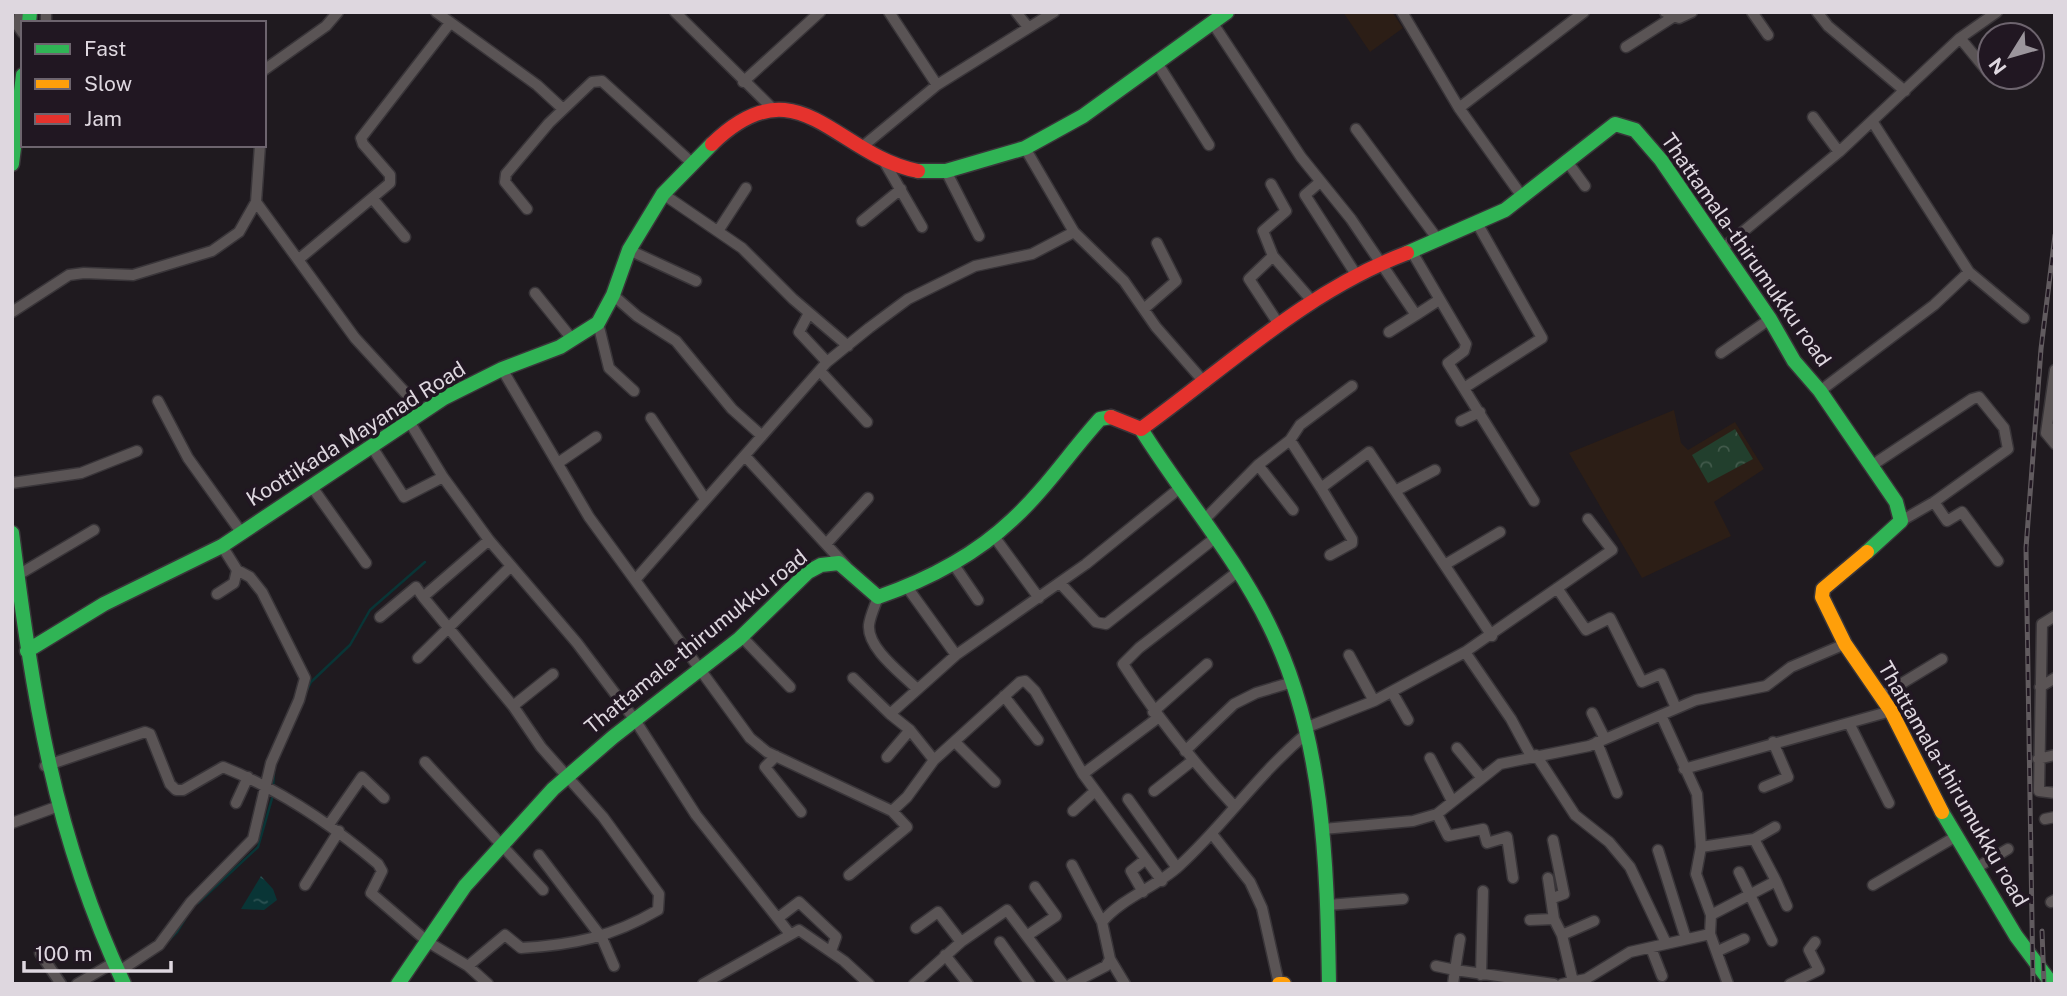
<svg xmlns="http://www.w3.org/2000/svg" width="2067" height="996" viewBox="0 0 2067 996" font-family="'Public Sans',sans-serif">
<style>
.education{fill:#2c1e16}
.forest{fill:url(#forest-crowns)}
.water{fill:url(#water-ripples)}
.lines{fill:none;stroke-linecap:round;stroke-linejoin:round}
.stream{stroke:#093536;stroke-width:2.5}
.street-casing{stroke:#393539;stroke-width:13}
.fast-casing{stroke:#393539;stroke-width:17}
.slow-casing{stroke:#393539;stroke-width:17}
.jam-casing{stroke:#393539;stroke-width:17}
.street{stroke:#5a5455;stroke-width:10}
.fast{stroke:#30b455;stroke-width:14}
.slow{stroke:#ff9f0a;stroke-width:14}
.jam{stroke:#e5322d;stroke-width:14}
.rail-casing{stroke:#615b5f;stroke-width:5}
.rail{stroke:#211722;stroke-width:2.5;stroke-dasharray:8;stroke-linecap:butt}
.labels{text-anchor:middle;stroke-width:7;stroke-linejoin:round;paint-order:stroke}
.street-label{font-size:21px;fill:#ded7df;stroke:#211722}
</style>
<defs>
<pattern id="forest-crowns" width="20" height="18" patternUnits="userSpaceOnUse" patternTransform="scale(1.75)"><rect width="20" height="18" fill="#223f2d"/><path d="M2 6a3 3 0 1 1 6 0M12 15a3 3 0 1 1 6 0" fill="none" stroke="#425a4b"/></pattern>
<pattern id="water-ripples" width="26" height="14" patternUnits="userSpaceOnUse" patternTransform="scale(1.75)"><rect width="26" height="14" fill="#093536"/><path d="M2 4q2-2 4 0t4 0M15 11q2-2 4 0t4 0" fill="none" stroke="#2c5253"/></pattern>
</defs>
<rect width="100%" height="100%" fill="#1f1a1f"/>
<!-- education -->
<path class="education" d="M1343,12h49l11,16 -33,24z
M1674,410l7,33 7,7 47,-28 29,47 -50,33 17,34 -89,42 -73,-125z"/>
<!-- forest -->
<path class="forest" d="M1735,429l18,30 -45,24 -16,-28z"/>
<!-- water -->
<path class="water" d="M261,876l12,13 4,11 -13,10 -23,-1z"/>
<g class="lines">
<!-- stream -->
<path class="stream" d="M306,692l5,-10 39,-37 20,-35 55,-48
M273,787l1,-14
M198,903l60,-56 15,-52
M168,941l9,-9 8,-13"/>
<!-- street casing -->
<g class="street-casing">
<path id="street" d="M20,12l-2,14 5,7
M436,12l101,73 26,24
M675,12l97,96
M889,12l48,73
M1016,12l12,15
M1402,12l57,96 62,87
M1665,12l14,6 13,-6
M1752,12l16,23
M1817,12l11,14 77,65
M1212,22l89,135 50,62 65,96 -27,17
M46,23v-11
M1960,38l27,33
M1626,47l47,-30
M1156,61l53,84
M264,70l62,-44 12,-14
M743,82l77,-70
M1459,108l125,-96
M1813,117l26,35
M1872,121l97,151 55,46
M1356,129l83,112
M260,145l-4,57 99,136 69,75
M862,147l75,-62 117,-73
M1025,148l49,84 50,49 32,46 49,56
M1566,160l19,26
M885,163l37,64
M946,171l33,65
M1320,182l-15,13 52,81
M1271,184l15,27 -23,20 10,25 -24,23 29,44
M663,194l79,54 51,51 55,47
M372,198l33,39
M527,209l-22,-27 1,-8 43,-51 43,-41 10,-1 91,83
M862,221l39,-32
M718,231l28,-43
M1722,249l117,-97 121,-114 37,-26
M629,250l67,31
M1412,252l54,92 -2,7 -16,12 86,138
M1273,256l40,46
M299,259l91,-76v-8l-27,-31 -2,-6 89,-115
M535,293l37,46
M613,295l24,21 39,25 56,68 30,27
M1145,308l31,-27 -19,-38
M12,312l57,-37 15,-2 49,2 79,-24 27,-19 17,-30
M809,313l-10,19 28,30
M1416,315l23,-15
M598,323l11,45 25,23
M1721,353l49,-34
M502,369l87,148 161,221 17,14 125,59 15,-14 27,-37 86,-78 5,-1 10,10 48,83 79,107
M820,371l47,51
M1464,388l78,-50 -65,-115
M1820,391l114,-86 35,-33
M158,401l30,57 53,74
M651,418l54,81
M409,421l34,56 46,63 88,103 58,77 61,95 94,119
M1461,421l19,-9
M2055,428l-9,5 9,11
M2046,433l9,-63
M1290,440l31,48 48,-36 123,184
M372,447l32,50 39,-20
M746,457l100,109
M558,463l38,-26
M1258,465l35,45
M1871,466l101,-67 7,-2 25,31 4,21 -74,53 -33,19
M12,483l69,-10 56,-22
M312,487l54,76
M1321,488l31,51v4l-22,12
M1395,491l40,-21
M1934,502l13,19 15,-9 36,49
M1204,520l54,-55 32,-25 10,-15 52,-39
M993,535l46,63
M827,543l41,-45
M952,562l26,38
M1446,564l54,-32
M18,575l76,-45
M635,580l192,-218 42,-34 39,-29 67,-33 57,-12 42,-22
M1060,583l36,39 10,2 109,-86
M907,587l49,68
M1557,588l29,42 24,-12 32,64 19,-8 15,34
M217,594l17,-11 3,-13
M423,597l90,109 28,41 62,70 56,77 -1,16c-46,27 -85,35 -137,38l-16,-13 -37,31
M878,597c-3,9 -8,19 -9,28 -2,23 32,48 47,63
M2055,616l-13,8 -3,167 16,2
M380,617l36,-30 7,10 66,-57
M742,637l48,50
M1465,652l46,67 20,37
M1349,655l25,46
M418,658l93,-92
M853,678l37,36 66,-59 130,-91 95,-77
M2040,687l15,-9
M1392,692l16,28
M1004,696l34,44
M1881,696l61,-37
M513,706l40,-32
M1153,712l54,-48
M1592,713l12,24
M890,714l20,16 24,30
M1661,715l36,79 4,53 -5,27 15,41 -1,19
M1850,725l39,78
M1305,728l69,-27 91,-49 147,-102 -24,-31
M1597,742l20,51
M956,743l39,39
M1457,748l24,29
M1185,751l49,-47 22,-11 37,-11
M1536,755l39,60 34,27 21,25 36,76
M776,756l-11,11 36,45
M887,757l23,-27
M1430,758l22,43
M2038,759l17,-4
M425,762l118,128
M45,766l100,-34 5,2 20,50 6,6h7l40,-23c58,23 107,56 155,97l4,7 -11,22 57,49 40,24 20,18
M1684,769l207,-58
M1083,774l76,-57
M1764,787l24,-10 -15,-35
M1154,791l38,-30
M1128,799l49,69
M236,803l12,-26
M1235,807c-42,-45 -79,-91 -112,-143l16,-16 97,-75
M1073,811l22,-20
M1437,814l11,22 35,-7 4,14 20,-6 6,41
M2045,819l10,-2
M12,823l44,-16
M330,823l32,-46 22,21
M1323,829l90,-8 24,-7 63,-50 89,-18 107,-46 70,-14 25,-19 54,-23
M1212,834l38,48 12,26 17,76
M1754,839l21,-12
M1701,847l53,-8 22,42 -65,34
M1658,850l28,89
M539,855l63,83 12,28
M1072,865l30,57
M1976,868l32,-19
M1739,872l33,69
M849,875l58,-48 -15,-16
M1548,878l6,41 8,16 11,47
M1776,881l11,25
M305,885l34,-54
M1873,885l82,-48
M1143,892l-12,-21 15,-12
M1553,898l11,-4 -11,-54
M2051,902l4,-2
M1328,905l75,-6
M778,918l21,-16 37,35 -5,14
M1530,920l24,-1
M916,928l22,-16 23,30
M1028,935l28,-19 -21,-29
M1562,935l32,-14
M1000,942l30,42
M1651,948l11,28
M1718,951l26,-12
M40,953l21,31
M945,955l23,29
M1110,959l15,25
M1436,966l19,4 5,-31
M118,972l41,-27 32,-43 62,-63 18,-76 28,-63 6,-22 -43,-86 -12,-15 -13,-7 -15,-24
M1481,975l2,-84
M77,984l36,-21
M703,984l96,-54 45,31 25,23
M914,984l47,-42 46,-32 56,74
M1071,984l35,-18 4,-7 -8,-37c21,-25 53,-34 77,-56 47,-43 78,-91 127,-132
M1453,984l2,-14 99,14
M1562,984l24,-5 44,-27 80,-18 18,50
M1790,984l29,-14 -10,-20 6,-8"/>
</g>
<!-- fast casing -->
<g class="fast-casing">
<path id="fast" d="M29,23l1,-11
M12,164l11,-89
M918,171h28l79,-23 58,-32 144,-104
M1407,253l98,-43 110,-86 20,6 26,30 109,159 24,42 26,30 76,111 5,19 -34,31
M1141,429c41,66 94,126 128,196 55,111 58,238 60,359
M12,533c21,163 41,300 112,451
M27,651l77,-47 118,-58 222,-148 58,-29 58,-22 38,-24 15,-28 16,-45 34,-56 49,-50
M1942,812l74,124 36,48
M398,984l67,-98 88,-97 60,-52 126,-98 69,-67 13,-7 18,-2 39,34c49,-17 96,-41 134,-77 33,-30 58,-68 88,-101l11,-2"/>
</g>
<!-- slow casing -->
<g class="slow-casing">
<path id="slow" d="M1867,552l-44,37 -1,8 23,47 46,67 51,101
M1279,984h5"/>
</g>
<!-- jam casing -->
<g class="jam-casing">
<path id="jam" d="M712,144c86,-84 123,11 206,27
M1111,417l30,12c86,-62 165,-138 266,-176"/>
</g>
<!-- street -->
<use href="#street" class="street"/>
<!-- fast -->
<use href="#fast" class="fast"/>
<!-- slow -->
<use href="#slow" class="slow"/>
<!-- jam -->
<use href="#jam" class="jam"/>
<!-- rail casing -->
<g class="rail-casing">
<path id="rail" d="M2042,931l2,53
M2033,984l-7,-436 15,-199 14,-114"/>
</g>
<!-- rail -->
<use href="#rail" class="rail"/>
</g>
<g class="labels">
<!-- street labels -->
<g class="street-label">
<text transform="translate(1746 250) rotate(55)" y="7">Thattamala-thirumukku road</text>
<text transform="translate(356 434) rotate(-32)" y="7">Koottikada Mayanad Road</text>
<text transform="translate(696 642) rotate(-39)" y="7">Thattamala-thirumukku road</text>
<text transform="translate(1953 784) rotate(60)" y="7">Thattamala-thirumukku road</text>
</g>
</g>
<!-- border -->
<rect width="2067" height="996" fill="none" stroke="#ded7df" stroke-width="28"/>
<!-- legend -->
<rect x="21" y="21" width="245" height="126" fill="#211722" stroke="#6d646e" stroke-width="2"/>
<rect x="35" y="44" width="35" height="10" fill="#30b455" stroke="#6d646e" stroke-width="2"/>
<text x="84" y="56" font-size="21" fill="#ded7df">Fast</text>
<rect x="35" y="79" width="35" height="10" fill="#ff9f0a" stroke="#6d646e" stroke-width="2"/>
<text x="84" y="91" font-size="21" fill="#ded7df">Slow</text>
<rect x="35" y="114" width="35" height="10" fill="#e5322d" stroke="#6d646e" stroke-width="2"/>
<text x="84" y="126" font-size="21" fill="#ded7df">Jam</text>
<!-- north arrow -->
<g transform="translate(2011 56) rotate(233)"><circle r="33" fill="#211722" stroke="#6d646e" stroke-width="2"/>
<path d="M0-5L12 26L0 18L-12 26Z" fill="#9b959c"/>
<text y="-10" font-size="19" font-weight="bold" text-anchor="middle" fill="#ded7df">N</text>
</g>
<!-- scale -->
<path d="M24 961v10h147v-10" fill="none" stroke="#ded7df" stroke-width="3.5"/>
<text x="35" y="961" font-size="21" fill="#ded7df" stroke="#211722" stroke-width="5" paint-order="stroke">100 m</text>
</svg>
